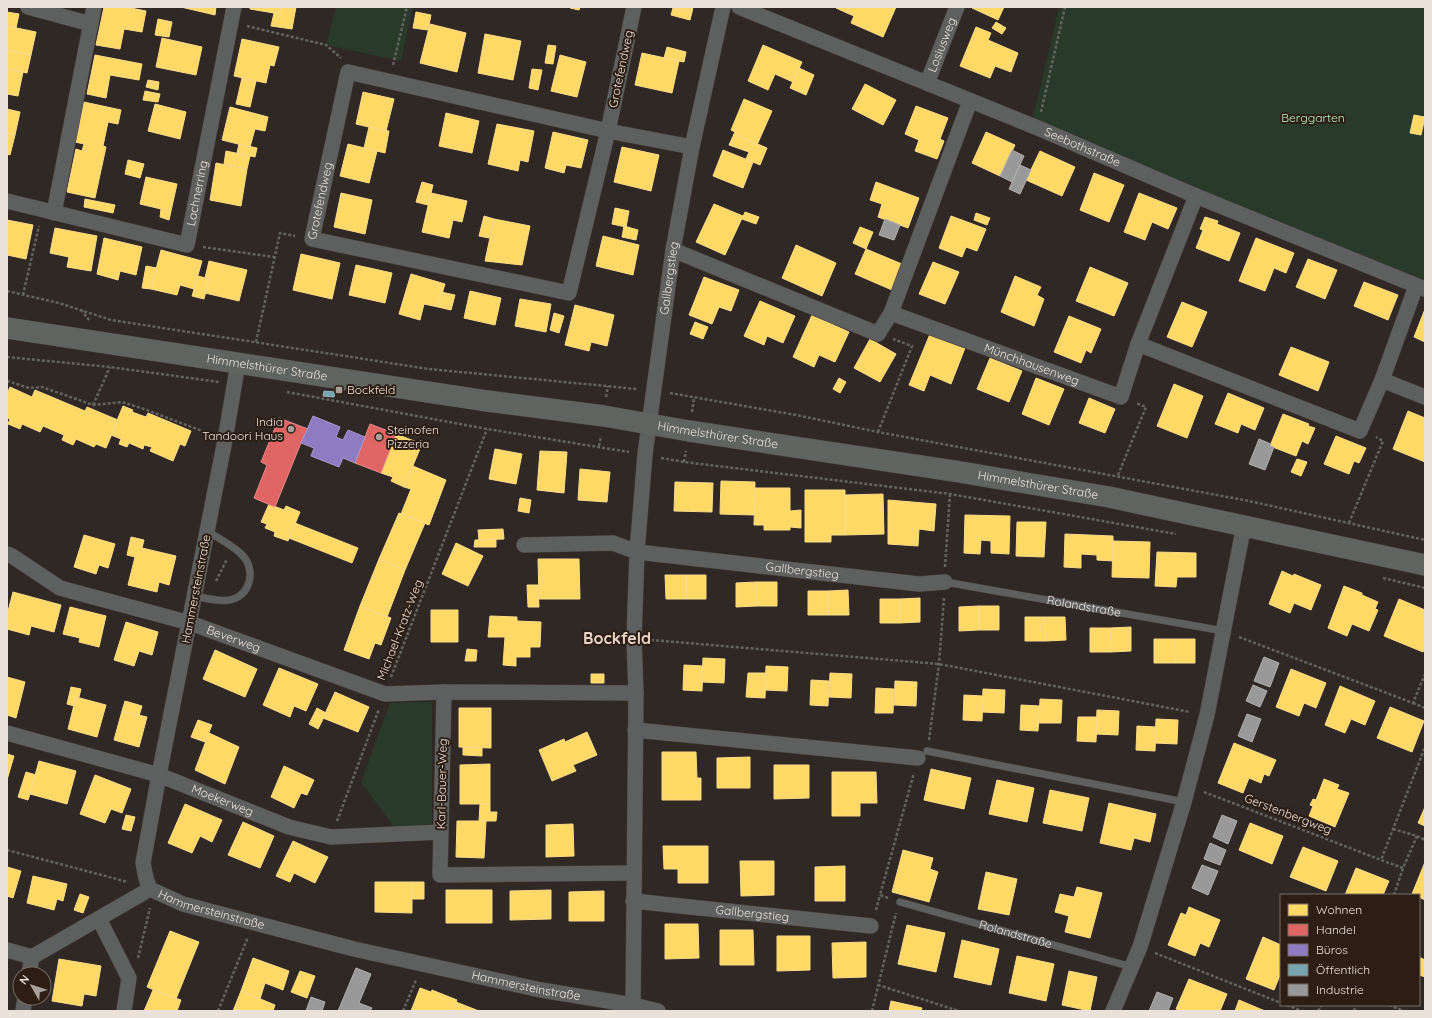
<svg xmlns="http://www.w3.org/2000/svg" width="1432" height="1018" viewBox="0 0 1432 1018" font-family="Quicksand,sans-serif">
<style>
.green{fill:#293a2b}
.homes{fill:#ffd966;stroke:#f9db89}
.shops{fill:#e06666;stroke:#e38b89}
.offices{fill:#8e7cc3;stroke:#aa9aca}
.public{fill:#76a5af;stroke:#99b7bc}
.industry{fill:#999;stroke:#b2afad}
.lines{fill:none;stroke-linecap:round;stroke-linejoin:round}
.lane-casing{stroke:#49433e;stroke-width:8}
.street-casing{stroke:#49433e;stroke-width:16}
.secondary-casing{stroke:#49433e;stroke-width:22}
.path{stroke:#636360;stroke-width:2.5;stroke-dasharray:3 2;stroke-linecap:butt}
.lane{stroke:#5e6060;stroke-width:7}
.street{stroke:#5e6060;stroke-width:15}
.secondary{stroke:#606460;stroke-width:21}
.poi-dot{fill:#aaa09b;stroke:#2c1e14;stroke-width:1.5}
.labels{text-anchor:middle;stroke-width:4;stroke-linejoin:round;paint-order:stroke}
.street-label{font-size:12px;fill:#ebe1db;stroke:#2c1e14}
.park-label{font-size:12px;fill:#bbf2c4;stroke:#2c1e14}
.poi-label{font-size:12px;fill:#ebe1db;stroke:#2c1e14;text-anchor:start}
.district-label{font-size:16px;font-weight:bold;fill:#e7d3c7;stroke:#2c1e14}
</style>
<rect width="100%" height="100%" fill="#302824"/>
<!-- green -->
<path class="green" d="M336,7h77l-12,54 -75,-16z
M1059,7h366v273l-227,-89 -166,-69z
M432,702v122l-38,3 -33,-45 29,-79z"/>
<!-- homes -->
<path class="homes" d="M104,7h22l20,4 -4,21 -18,-3 -4,20 -24,-4z
M181,7h35l-1,8z
M250,7h31l-1,7 -30,-5z
M281,7h15l-4,22 -21,-3 3,-13 6,1z
M570,7h10l-1,3 -9,-2z
M670,7h23l-1,5z
M836,7h13l-2,6 -11,-5z
M849,7h47l-13,30 -32,-14 3,-7 -7,-3z
M973,7h31l-6,13 -26,-12z
M673,8l19,4 -2,8 -19,-5z
M7,12l12,2 -3,14 -9,-2z
M416,12l15,3 -3,15 -15,-2z
M158,19l14,3 -3,15 -14,-2z
M996,22l10,6 -4,6 -10,-6z
M430,24l36,9 -9,39 -37,-9z
M7,26l29,6 -5,23 -24,-5z
M976,27l15,6 -3,7 30,13 -7,19 -16,-6 -5,12 -30,-12z
M485,34l36,7 -8,39 -35,-7z
M162,38l40,9 -6,28 -40,-8z
M242,39l37,8 -5,19 -4,-1 -4,18 -32,-7z
M548,45l8,1 -3,18 -8,-1z
M763,45l39,17 -9,20 -18,-8 -7,16 -20,-9z
M667,47l19,5 -2,10 -20,-4z
M7,50l24,5 -4,18 -20,-4z
M642,53l37,8 -7,32 -37,-8z
M95,55l47,9 -3,16 -29,-5 -4,23 -19,-4z
M560,55l26,7 -9,35 -26,-6z
M799,68l15,7 -8,20 -16,-7z
M7,69l16,3 -5,24 -11,-2z
M532,69l10,1 -4,20 -9,-2z
M242,78l14,3 -6,26 -14,-3z
M148,80l11,2 -1,8 -12,-3z
M865,84l31,16 -13,25 -31,-16z
M145,91l15,3 -2,8 -15,-2z
M363,92l31,7 -8,32 -30,-7z
M744,99l28,12 -15,34 -23,-11 1,-2 -4,-2z
M84,102l37,8 -3,14 -10,-2 -5,24 3,1 -11,51 -28,-6 9,-43 6,2 2,-7 -9,-2z
M155,104l31,8 -6,27 -32,-8z
M916,106l32,12 -8,21 4,2 -7,18 -22,-8 4,-11 -14,-6z
M230,107l38,10 -3,14 -10,-2 -5,18 -28,-7z
M7,109l13,3 -5,23 -8,-2z
M446,113l33,8 -7,32 -33,-7z
M1414,115l11,2 -4,18 -11,-2z
M497,124l37,7 -6,31 -8,-2 -2,11 -30,-7z
M369,127l20,4 -4,22 -21,-5z
M553,132l35,8 -7,28 -15,-3 -2,8 -19,-5z
M986,132l29,13 -15,31 -28,-13z
M7,133l8,2 -5,20 -3,-1z
M734,134l33,14 -7,17 -14,-6 3,-7 -20,-7z
M239,144l18,4 -2,9 -18,-4z
M348,144l29,7 -8,32 -29,-7z
M622,147l37,8 -8,36 -37,-9z
M723,150l30,12 -10,26 -30,-12z
M226,151l24,5 -3,13 -23,-5z
M1040,151l35,16 -13,29 -36,-16z
M128,160l16,4 -4,14 -15,-4z
M216,163l31,6 -6,37 -31,-6z
M1094,173l30,12 -15,37 -29,-12z
M146,177l31,7 -8,36 -9,-3 1,-8 -21,-5z
M422,182l11,3 -5,20 -12,-3z
M876,182l43,16 -11,30 -30,-11 4,-13 -12,-4z
M341,193l31,7 -7,34 -31,-7z
M431,193l36,8 -5,21 -9,-2 -4,18 -27,-6z
M1139,193l38,15 -9,21 -16,-7 -7,18 -21,-8z
M85,199l30,6 -2,8 -29,-6z
M714,204l29,12 -18,39 -29,-13z
M615,208l14,3 -3,16 -14,-3z
M745,212l14,5 -3,7 -14,-5z
M976,213l14,5 -3,7 -13,-5z
M484,216l10,3 -5,19 -10,-2z
M951,216l35,13 -9,22 -11,-4 -4,10 -23,-9z
M1205,217l13,4 -1,3 23,9 -11,28 -33,-13 7,-18 -3,-1z
M494,219l36,7 -8,39 -37,-4z
M7,220l26,5 -7,34 -19,-4z
M624,226l14,4 -2,10 -14,-3z
M860,227l13,5 -7,17 -13,-6z
M55,228l42,8 -6,35 -24,-4 2,-10 -19,-4z
M603,236l36,9 -6,30 -37,-9z
M104,238l38,9 -6,28 -16,-4 -2,9 -21,-6z
M1256,238l38,15 -8,20 -12,-5 -9,23 -26,-10z
M796,245l40,18 -14,33 -40,-18z
M866,249l36,15 -10,26 -37,-16z
M161,250l41,11 -8,28 -14,-4 -3,10 -26,-6z
M301,254l39,9 -8,36 -39,-9z
M1308,259l29,11 -12,29 -29,-12z
M209,261l38,9 -8,31 -34,-8 4,-14 -4,-1z
M933,262l26,10 -14,32 -26,-10z
M356,265l36,8 -7,30 -36,-8z
M146,266l11,2 -6,21 -9,-1z
M1090,267l38,16 -14,33 -38,-15z
M411,274l34,10 -7,23 -14,-3 -4,16 -21,-6z
M198,276l11,3 -5,20 -12,-3z
M1015,276l26,11 -4,8 7,4 -10,27 -33,-14z
M704,277l35,13 -8,21 -12,-4 -7,17 -23,-9z
M1364,282l34,13 -10,25 -34,-14z
M470,291l31,7 -6,27 -31,-7z
M441,292l14,3 -4,15 -13,-3z
M520,299l31,5 -5,28 -31,-6z
M760,301l35,15 -12,27 -16,-7 -3,9 -20,-9z
M1182,302l25,10 -15,35 -25,-10z
M575,305l39,10 -7,31 -16,-4 -2,9 -24,-6z
M1425,309v33l-11,-5z
M554,313l10,3 -5,17 -9,-3z
M812,315l37,17 -14,30 -16,-7 -5,12 -21,-10z
M1069,316l32,13 -10,24 -5,-3 -5,13 -27,-11z
M695,322l13,5 -5,12 -13,-5z
M930,334l35,14 -14,36 -21,-9 -6,16 -15,-6z
M870,339l26,15 -16,28 -26,-14z
M1291,347l38,15 -11,29 -39,-16z
M990,358l32,13 -13,31 -32,-13z
M839,378l7,4 -6,11 -7,-4z
M1036,378l28,11 -15,36 -27,-11z
M1174,384l29,12 -16,42 -30,-12z
M10,387l22,10 3,-7 50,21 2,-4 31,13 -12,28 -10,-4 -2,3 -18,-8 -3,6 -11,-5 2,-5 -21,-9 -3,6 -18,-8 -2,5 -12,-5 2,-5 -3,-1v-24z
M1228,393l36,15 -9,22 -14,-6 -3,9 -23,-9z
M1089,398l26,11 -10,24 -26,-10z
M123,406l10,4 -1,2 14,5 2,-4 43,18 -6,15 -5,-2 -7,17 -23,-10 2,-4 -8,-2 -1,4 -14,-6 -2,4 -8,-3 2,-5 -10,-4z
M1408,411l17,7v44l-32,-13z
M1283,414l26,10 -1,2 7,2 -7,16 -6,-3 -6,15 -26,-10z
M396,434l26,10 -18,43 -13,-6 2,-4 -12,-4z
M1336,436l30,12 -7,15 -5,-2 -5,13 -25,-10z
M495,449l27,5 -6,30 -27,-5z
M540,451l27,1 -3,41 -27,-3z
M1297,459l10,3 -6,14 -10,-4z
M413,466l33,14 -17,45 -28,-11 10,-25 -7,-2z
M580,469l30,3 -3,30 -29,-2z
M721,481l34,1 -1,33 -34,-1z
M675,482l38,1 -1,29 -38,-1z
M755,488h35v23l11,-1v18l-11,-1v3h-26v-5h-10z
M805,490h40v45h-14v7h-26z
M883,494l1,40 -39,1v-40z
M520,498l11,2 -2,13 -11,-2z
M888,500l48,4 -2,27 -15,-2 -1,17 -30,-2z
M269,504l15,6 2,-4 14,6 -12,29 -14,-5 1,-4 -10,-4 2,-4 -6,-2z
M399,513l26,10 -20,47 -26,-11z
M965,515l45,1 -1,38 -18,-1v-12l-10,-1 -1,14 -16,-1z
M1017,522h29l-2,35 -28,-1z
M295,523l63,25 -6,15 -63,-25z
M503,529l1,10 -25,1 -1,-10z
M1065,534l48,2v25l-16,-1v-5l-16,-1v14l-17,-1z
M84,535l31,9 -7,24 -9,-3 -3,9 -22,-7z
M131,537l13,3 -2,8 34,8 -7,29 -10,-3 -2,10 -29,-7 7,-28 -8,-2z
M496,539v8h-22l1,-7z
M1113,541l37,1 -1,36 -37,-1z
M456,543l27,13 -15,30 -26,-12z
M1157,552l39,1v24h-19l-1,10 -21,-1z
M379,559l26,11 -18,47 -27,-11z
M538,559h41l1,40h-41z
M1282,571l11,5 1,-2 27,11 -10,25 -17,-7 -4,10 -21,-9z
M665,575h21v24h-20z
M686,575h20v24h-20z
M756,582l1,24 -21,1v-24z
M756,582h21v24h-20z
M527,585h11l1,22h-11z
M1344,586l18,7v2l16,7 -3,7 3,1 -9,21 -17,-7 -5,12 -19,-8z
M848,590l1,25h-21v-24z
M808,591h20v24h-20z
M13,592l48,13 -7,27 -23,-6 -2,9 -22,-6v-14z
M920,598v24l-20,1v-24z
M880,599h20v24h-20z
M1399,599l26,11v38l-2,4 -39,-16z
M360,606l31,12 -10,27 -6,-2 -6,16 -25,-9z
M979,606v24l-20,1v-24z
M979,606h20v24h-20z
M70,607l36,9 -7,31 -20,-5 1,-4 -17,-4z
M431,610h27v32h-27z
M490,616l27,1v4l24,1 -1,25h-10v10h-14v9l-13,-1 2,-28h-17z
M1025,617h20l1,24h-21z
M1045,617h20l1,23 -20,1z
M126,622l32,10 -6,23 -13,-4 -5,15 -20,-6z
M1131,627v24l-20,1 -1,-24z
M1090,628h20l1,24h-21z
M1154,639h20l1,24h-21z
M1174,639h21v24h-20z
M467,649l10,1 -1,11h-11z
M215,650l42,19 -12,28 -42,-18z
M703,658l22,1 -1,24 -22,-1z
M684,665l19,1 -1,25 -19,-1z
M766,666l22,1 -1,24 -22,-1z
M279,668l39,16 -12,27 -12,-5 -4,11 -27,-12z
M1291,669l35,14 -10,25 -12,-5 -5,13 -23,-9z
M748,673h18l-1,25 -19,-1z
M830,673l22,1 -1,24 -22,-1z
M591,674h13v9h-13z
M7,677l18,5 -9,36 -9,-3z
M811,680l18,1 -1,25 -18,-1z
M895,681l22,1 -1,24 -22,-1z
M1340,686l35,15 -10,24 -14,-6 -6,14 -20,-8z
M71,687l10,2 -2,8h-3l-2,9 -7,-2z
M876,688l18,1 -1,24h-18z
M983,689l22,1 -1,23 -22,-1z
M335,692l34,15 -11,25 -35,-14z
M964,695l19,1 -1,25 -19,-1z
M76,697l30,8 -9,32 -29,-8z
M1040,699l22,1 -1,23h-22z
M125,701l17,5 -3,10 -17,-5z
M1021,705l19,1 -2,25 -18,-1z
M1390,707l34,14 -12,31 -35,-14z
M317,708l9,5 -8,16 -9,-5z
M459,708h32v40l-32,-1z
M1097,710l22,1 -1,24 -22,-1z
M122,711l25,6 -8,30 -25,-7z
M1078,717h19l-1,25 -19,-1z
M1156,719l22,1 -1,24 -22,-1z
M198,720l14,5 -7,17 -14,-5z
M1137,726l19,1 -1,24 -19,-1z
M587,732l10,23 -24,10 3,6 -24,10 -13,-31 25,-11 1,3z
M209,733l30,14 -14,37 -30,-14z
M1234,743l42,17 -7,16 -5,-2 -3,9 -12,-5 -6,15 -25,-10z
M463,747l19,1v8l-19,-1z
M662,752h34l1,26h4v22h-39z
M7,754l7,2 -7,24z
M750,757v31h-33v-30z
M39,761l37,10 -9,33 -37,-10z
M490,764v40h-30v-39z
M774,765h35v33l-35,1z
M284,766l30,14 -7,15 -6,-2 -7,15 -23,-11z
M931,769l40,9 -7,31 -40,-9z
M26,772l10,3 -8,25 -10,-3z
M832,772h44l1,31h-17v13h-28z
M95,775l36,14 -9,24 -11,-4 -6,14 -25,-9z
M1324,779l15,6 -2,4 12,4 -14,34 -26,-11 4,-10 -3,-1 3,-6 3,1z
M997,780l37,8 -7,34 -38,-8z
M1050,790l39,8 -7,33 -39,-8z
M1109,803l47,11 -6,28 -16,-4 -3,12 -31,-7z
M185,804l37,16 -10,22 -12,-6 -8,17 -24,-10z
M480,804h10v8h7l-1,9h-17z
M1425,807v19l-7,-3z
M126,815l9,2 -4,14 -9,-2z
M457,821h29l-2,37 -28,-1z
M243,822l31,14 -14,32 -32,-13z
M1250,823l33,13 -11,28 -33,-14z
M573,824l1,32 -28,1v-32z
M293,841l35,16 -13,26 -21,-10 -4,9 -14,-6z
M663,846h45v37h-30v-14h-14z
M1303,847l35,14 -12,30 -36,-14z
M903,850l30,8 -3,11 8,3 -9,30 -37,-10z
M740,861h34v34l-33,1z
M1425,862v38l-6,-3v-2l-7,-1z
M845,866v35h-30v-34z
M7,867l14,4 -8,27 -6,-2z
M1356,868l33,13 -6,14h-38z
M986,872l31,7 -8,36 -31,-6z
M33,876l34,8 -4,17 -6,-2 -3,11 -27,-7z
M375,882h37v31l-37,-1z
M412,882h12v17h-12z
M1077,887l25,6 -12,45 -25,-6 4,-16 -14,-4 5,-18 14,3z
M446,890h46v33h-46z
M551,890v29l-41,1v-29z
M604,891v30h-35v-29z
M80,894l9,3 -6,16 -9,-3z
M1189,907l31,13 -11,27 -9,-4 -5,13 -27,-11 13,-32 5,2z
M665,924h33l1,34 -34,1z
M907,925l38,8 -9,39 -38,-8z
M720,930h33l1,35h-34z
M170,931l29,11 -23,57 -29,-12z
M777,936h33v34l-33,1z
M1263,937l18,8v28l-7,17 -28,-11z
M962,940l37,9 -8,36 -37,-8z
M866,942v35l-33,1 -1,-35z
M1017,956l37,8 -8,37 -37,-8z
M1419,957l6,3v17l-6,-2z
M253,958l36,13 -6,19 -18,-7 -5,16 -19,-8z
M59,959l42,7 -5,30 -12,-2 -2,12 -30,-5z
M300,971l15,5 -8,22 -16,-6z
M1069,971l28,6 -7,34 -28,-6z
M1189,979l38,15 -7,17h-39l-5,-2z
M420,988l11,4 1,-2 25,10 -5,11h-41z
M153,990l28,10 -4,11h-33z
M241,991l34,14 -2,6h-40z
M1239,1000l26,11h-30z
M891,1001l31,7 -1,3h-32z
M456,1002l23,9h-27z"/>
<!-- shops -->
<path class="shops" d="M279,418l29,11 -7,14 -26,64 -21,-9 13,-33 -6,-3z
M370,424l26,10 -15,39 -26,-10z"/>
<!-- offices -->
<path class="offices" d="M313,416l27,11 -4,10 7,3 5,-10 17,7 -10,26 -12,-5 -4,9 -28,-11 3,-8 -13,-5z"/>
<!-- public -->
<path class="public" d="M324,391l11,1 -1,5 -11,-1z"/>
<!-- industry -->
<path class="industry" d="M1012,150l12,6 -12,26 -12,-6z
M1020,165l11,5 -11,24 -11,-5z
M885,219l15,6 -6,15 -15,-5z
M1259,439l12,5 -1,2 4,1 -9,23 -16,-6z
M1264,657l15,6 -9,24 -16,-6z
M1253,685l14,6 -7,16 -14,-6z
M1247,714l14,5 -9,23 -14,-6z
M1222,815l15,6 -9,23 -15,-7z
M1210,843l16,7 -6,15 -16,-6z
M1202,865l16,6 -10,24 -16,-7z
M356,968l15,6 -12,29 13,5 -2,3h-32z
M1157,992l16,6 -5,13h-19z
M311,997l14,5 -3,9h-16z"/>
<g class="lines">
<!-- lane casing -->
<g class="lane-casing">
<g id="lane">
<path id="s1" d="M945,582l279,49"/>
<path d="M195,596c10,2 24,6 34,4 22,-3 28,-32 12,-46 -9,-9 -23,-16 -34,-23"/>
<path d="M927,751l257,51"/>
<path id="s2" d="M900,902l232,65"/>
</g>
</g>
<!-- street casing -->
<g class="street-casing">
<g id="street">
<path d="M28,7l63,17"/>
<path id="s3" d="M634,7l-26,124 -39,162 -257,-54 36,-167 260,59 84,16"/>
<path id="s4" d="M739,7l299,121 158,68 229,93"/>
<path id="s5" d="M927,83l30,-76"/>
<path id="s6" d="M970,101l-79,212 230,84 17,-53"/>
<path d="M1196,196l-58,148 222,87 22,-51"/>
<path id="s7" d="M7,201l180,44 47,-238"/>
<path d="M54,213l40,-206"/>
<path d="M673,250l205,84 13,-21"/>
<path d="M1416,286l-34,94 43,17"/>
<path id="s8" d="M238,363l-13,77 -66,335 -16,88 3,15 4,11 33,15 171,45 187,41 92,15 25,6"/>
<path id="s9" d="M524,545l89,-2 24,9 282,32 26,-2"/>
<path id="s10" d="M7,554l5,2 48,32 130,35 195,71 59,-2 192,1"/>
<path d="M444,692l-4,183 193,-2"/>
<path d="M635,730l283,28"/>
<path id="s11" d="M7,733l152,42 130,52 42,10 110,-5"/>
<path id="s12" d="M633,901l238,25"/>
<path d="M99,919l30,59 -5,33"/>
<path d="M7,950l25,7 118,-68"/>
<path d="M29,974l3,-17"/>
<path d="M23,1011l2,-13"/>
<path id="s13" d="M633,1011l3,-318 -2,-54 3,-87 8,-98 28,-204 19,-103 31,-140"/>
<path d="M1113,1011l27,-64 44,-145 23,-87 37,-190"/>
</g>
</g>
<!-- secondary casing -->
<g class="secondary-casing">
<g id="secondary">
<path id="s14" d="M7,328l480,73 117,15 85,15 265,40 155,26 316,68"/>
</g>
</g>
<!-- path -->
<path class="path" d="M247,26l79,19 15,13
M393,65l14,-58
M1041,112l24,-105
M203,247l71,10
M7,291l52,12 52,17 318,49 208,20
M23,295l16,-69
M81,310l8,10
M256,342l24,-109 15,3
M7,357l103,10 109,15
M7,381l22,7 13,-1 51,18 29,-3 22,7 66,25
M287,392l200,37 142,23
M670,393l126,22 82,17 371,69 176,39
M606,397l2,-11
M93,405l17,-38
M692,412l2,-15
M878,432l34,-86 -19,-7
M599,446l2,-10
M661,458l23,4 266,32 226,40
M684,462l2,-11
M1118,475l28,-68 -10,-4
M1349,523l34,-82 -7,-4
M945,567l5,-73
M1383,578l42,10
M216,581l11,-22
M1239,637l174,66 12,-29
M651,640l288,24 251,48
M391,677l96,-248
M1413,703l12,5
M929,740l10,-76 5,-66
M1204,792l177,68
M337,821l42,-112
M1393,829l24,7 -14,32 -22,-8 44,-113
M1417,836l8,4
M7,850l121,32
M1394,895l9,-27
M888,898l-8,-3 34,-122
M876,910l4,-15
M1155,953l126,50
M138,958l12,-50
M878,985l81,26
M1287,1005l15,6
M1389,1005l15,6
M218,1011l30,-74
M403,1011l13,-31
M872,1011l24,-98
M1318,1011l4,-6
M1354,1011l2,-6"/>
<!-- lane -->
<use href="#lane" class="lane"/>
<!-- street -->
<use href="#street" class="street"/>
<!-- secondary -->
<use href="#secondary" class="secondary"/>
</g>
<!-- markers -->
<g class="poi-dot">
<rect x="335" y="386" width="8" height="8" rx="2"/>
<circle cx="291" cy="429" r="4"/>
<circle cx="379" cy="437" r="4"/>
</g>
<g class="labels">
<!-- street labels -->
<g class="street-label">
<text dy="4" stroke="none"><textPath href="#s5" startOffset="41">Losiusweg</textPath></text>
<text transform="translate(621 69) rotate(-78)" y="4">Grotefendweg</text>
<text dy="4" stroke="none"><textPath href="#s4" startOffset="371">Seebothstraße</textPath></text>
<text dy="4" stroke="none"><textPath href="#s7" startOffset="238">Lachnerring</textPath></text>
<text dy="4" stroke="none"><textPath href="#s3" startOffset="595">Grotefendweg</textPath></text>
<text dy="4" stroke="none"><textPath href="#s13" startOffset="735">Gallbergstieg</textPath></text>
<text dy="4" stroke="none"><textPath href="#s6" startOffset="376">Münchhausenweg</textPath></text>
<text dy="4" stroke="none"><textPath href="#s14" startOffset="263">Himmelsthürer Straße</textPath></text>
<text dy="4" stroke="none"><textPath href="#s14" startOffset="719">Himmelsthürer Straße</textPath></text>
<text dy="4" stroke="none"><textPath href="#s14" startOffset="1043">Himmelsthürer Straße</textPath></text>
<text dy="4" stroke="none"><textPath href="#s9" startOffset="281">Gallbergstieg</textPath></text>
<text transform="translate(196 589) rotate(-79)" y="4">Hammersteinstraße</text>
<text dy="4" stroke="none"><textPath href="#s1" startOffset="141">Rolandstraße</textPath></text>
<text transform="translate(400 630) rotate(-69)" y="4">Michael-Kratz-Weg</text>
<text dy="4" stroke="none"><textPath href="#s10" startOffset="244">Beverweg</textPath></text>
<text transform="translate(442 784) rotate(-89)" y="4">Karl-Bauer-Weg</text>
<text dy="4" stroke="none"><textPath href="#s11" startOffset="226">Moekerweg</textPath></text>
<text transform="translate(1288 814) rotate(21)" y="4">Gerstenbergweg</text>
<text dy="4" stroke="none"><textPath href="#s8" startOffset="601">Hammersteinstraße</textPath></text>
<text dy="4" stroke="none"><textPath href="#s12" startOffset="120">Gallbergstieg</textPath></text>
<text dy="4" stroke="none"><textPath href="#s2" startOffset="120">Rolandstraße</textPath></text>
<text dy="4" stroke="none"><textPath href="#s8" startOffset="925">Hammersteinstraße</textPath></text>
</g>
<!-- park labels -->
<g class="park-label">
<text x="1313" y="122">Berggarten</text>
</g>
<!-- poi labels -->
<g class="poi-label">
<text x="347" y="394">Bockfeld</text>
<text x="283" y="426" text-anchor="end">India<tspan x="283" dy="14">Tandoori Haus</tspan></text>
<text x="387" y="434">Steinofen<tspan x="387" dy="14">Pizzeria</tspan></text>
</g>
<!-- district labels -->
<g class="district-label">
<text x="617" y="644">Bockfeld</text>
</g>
</g>
<!-- border -->
<rect width="1432" height="1018" fill="none" stroke="#ebe1db" stroke-width="16"/>
<!-- legend -->
<rect x="1280" y="894" width="140" height="112" fill="#2c1e14" stroke="#786c64"/>
<rect x="1288" y="904" width="20" height="12" fill="#ffd966" stroke="#786c64"/>
<text x="1316" y="914" font-size="12" fill="#ebe1db">Wohnen</text>
<rect x="1288" y="924" width="20" height="12" fill="#e06666" stroke="#786c64"/>
<text x="1316" y="934" font-size="12" fill="#ebe1db">Handel</text>
<rect x="1288" y="944" width="20" height="12" fill="#8e7cc3" stroke="#786c64"/>
<text x="1316" y="954" font-size="12" fill="#ebe1db">Büros</text>
<rect x="1288" y="964" width="20" height="12" fill="#76a5af" stroke="#786c64"/>
<text x="1316" y="974" font-size="12" fill="#ebe1db">Öffentlich</text>
<rect x="1288" y="984" width="20" height="12" fill="#999999" stroke="#786c64"/>
<text x="1316" y="994" font-size="12" fill="#ebe1db">Industrie</text>
<!-- north arrow -->
<g transform="translate(32 986) rotate(309)"><circle r="19" fill="#2c1e14" stroke="#786c64"/>
<path d="M0-3L7 15L0 10L-7 15Z" fill="#aaa09b"/>
<text y="-6" font-size="11" font-weight="bold" text-anchor="middle" fill="#ebe1db">N</text>
</g>
</svg>
